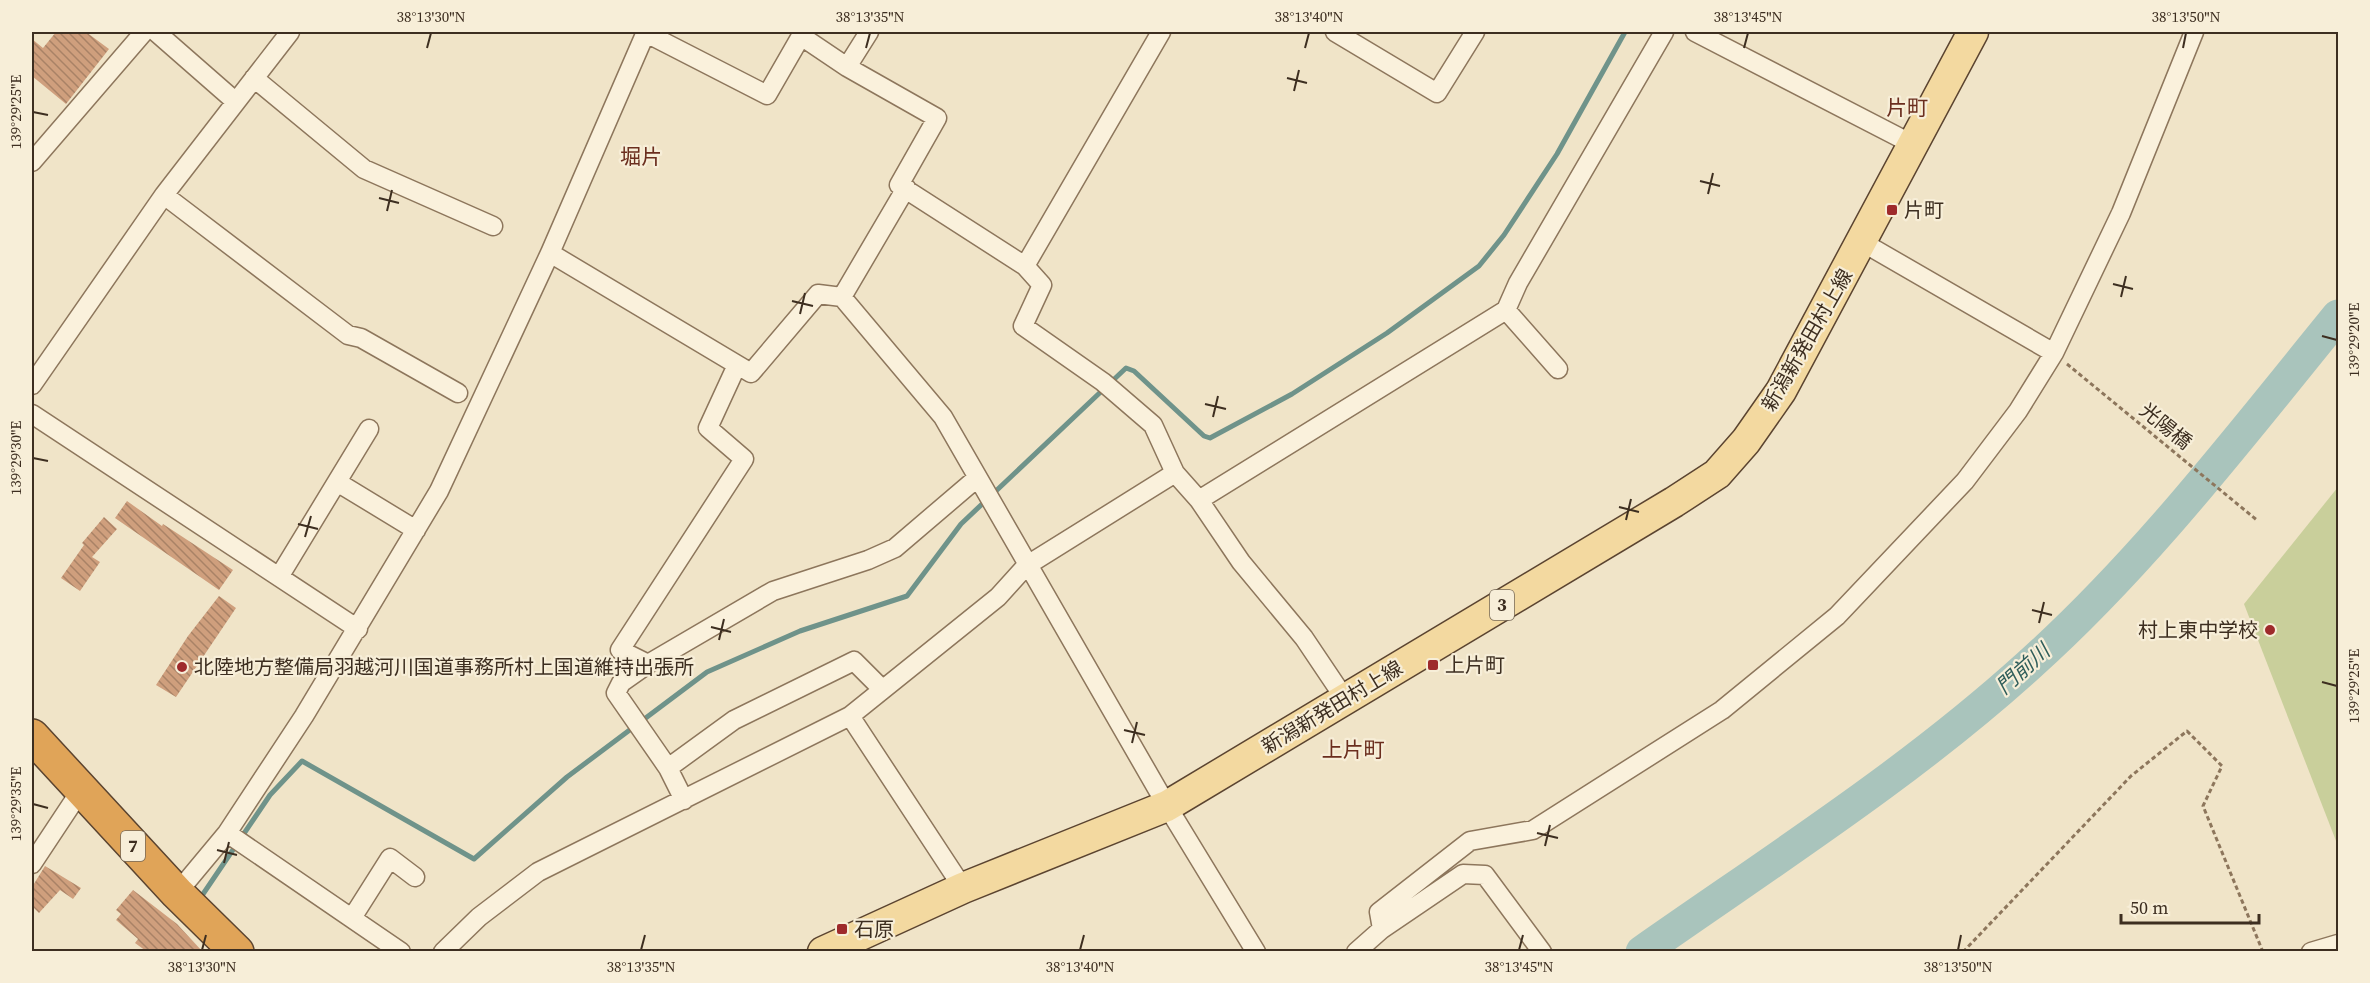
<svg xmlns="http://www.w3.org/2000/svg" width="2370" height="983" viewBox="0 0 2370 983" font-family="'Source Serif 4','Noto Sans JP',serif">
<style>
.green{fill:#c9cf9b}
.lines{fill:none;stroke-linecap:round;stroke-linejoin:round}
.stream{stroke:#6f938a;stroke-width:5}
.river{stroke:#a9c4bc;stroke-width:33}
.building{fill:url(#building-back-hatch)}
.street-casing{stroke:#8d765c;stroke-width:21}
.primary-casing{stroke:#5b4430;stroke-width:33}
.highway-casing{stroke:#5b4430;stroke-width:36}
.path{stroke:#8d765c;stroke-width:3;stroke-dasharray:4.5 3;stroke-linecap:butt}
.street{stroke:#faf1dc;stroke-width:18}
.primary{stroke:#f3d9a0;stroke-width:30}
.highway{stroke:#e0a458;stroke-width:33}
.ticks{fill:none;stroke:#3d2e20;stroke-width:2}
.poi-dot{fill:#9e2a2b;stroke:#f7eed8;stroke-width:2}
.labels{text-anchor:middle;stroke-width:4.5;stroke-linejoin:round;paint-order:stroke}
.shield{fill:#f7eed8;stroke:#756857;stroke-width:1.5}
.shield-label{font-size:18px;font-weight:bold;fill:#3d2e20}
.poi-label{font-size:20px;fill:#3d2e20;stroke:#f7eed8;text-anchor:start}
.street-label{font-size:20px;fill:#3d2e20;stroke:#f7eed8}
.neighbourhood-label{font-size:21px;fill:#6b2e1e;stroke:#f7eed8}
.water-label{font-size:21px;font-style:italic;fill:#2f5d5a;stroke:#f7eed8}
.neatline{fill:none;stroke:#3d2e20;stroke-width:2}
.ticks-label{font-size:15px;text-anchor:middle;fill:#3d2e20}
</style>
<defs>
<pattern id="building-back-hatch" width="6" height="6" patternUnits="userSpaceOnUse" patternTransform="scale(1.5)"><rect width="6" height="6" fill="#cf9f7d"/><path d="M-1 5l2 2M0 0l6 6M5-1l2 2" fill="none" stroke="#a98266"/></pattern>
</defs>
<rect width="100%" height="100%" fill="#f0e4c8"/>
<!-- green -->
<path class="green" d="M2338,487v359l-94,-242z"/>
<g class="lines">
<!-- stream -->
<path class="stream" d="M199,900l71,-105 32,-34 172,98 93,-82 140,-105 93,-41 107,-35 54,-72 165,-156 8,3 70,65 6,2 82,-44 95,-61 92,-67 25,-31 53,-81 68,-122"/>
<!-- river -->
<path class="river" d="M1642,952c131,-92 268,-179 387,-287 116,-104 211,-229 309,-349"/>
</g>
<!-- building -->
<path class="building" d="M56,32h30l23,17 -43,55 -34,-28v-37l11,9z
M127,501l35,25 1,-2 70,46 -14,20 -104,-72z
M104,517l13,12 -25,28 8,5 -20,29 -19,-13 23,-33 -2,-2z
M219,596l17,12 -60,89 -20,-12 32,-49z
M45,866l36,22 -8,11 -13,-9 -21,23 -7,-7v-19z
M133,890l44,34 25,27h-56l-11,-8 3,-4 -22,-19 5,-6 -5,-4z"/>
<g class="lines">
<!-- street casing -->
<g class="street-casing">
<path id="street" d="M156,32l80,70
M1161,32l-136,234 17,19 -19,41 80,56 50,43 22,48 24,27 42,62 63,76 41,61
M1335,32l102,61 38,-61
M1695,32l217,112
M646,33l121,62 34,-59 46,31 90,51 -38,67 126,81
M847,67l22,-35
M254,78l110,91 129,57
M32,162l112,-130
M164,195l184,140 13,3 97,55
M1862,242l192,111
M550,253l201,120 67,-79 24,3 101,120 224,389 89,146
M842,297l64,-109
M1506,310l52,59
M32,385l132,-190 126,-163
M32,414l326,215
M337,482l79,48
M1199,500l307,-190 12,-27 146,-251
M279,577l90,-148
M648,664l-28,-14 124,-191 -36,-31 29,-63
M850,716l113,172
M668,768l66,-48 120,-59 28,28
M684,800l-16,-32 -52,-75 5,-10 27,-19 125,-73 95,-31 27,-12 82,-70
M227,833l174,119
M32,864l49,-74
M177,893l50,-60 77,-117 135,-225 111,-238 96,-221
M352,918l38,-60 25,19
M1382,929l-3,-17 91,-71 63,-11 189,-120 115,-94 128,-135 53,-70 36,-58 67,-140 73,-181
M443,952l36,-35 59,-45 312,-156 148,-119 28,-31 149,-93
M1356,952l26,-23 81,-55 22,1 57,77
M2311,952l27,-8"/>
</g>
<!-- primary casing -->
<g class="primary-casing">
<path id="primary" d="M823,952l140,-64 204,-82 507,-304 43,-28 29,-33 35,-50 192,-359"/>
</g>
<!-- highway casing -->
<g class="highway-casing">
<path id="highway" d="M32,736l145,157 60,59"/>
</g>
<!-- path -->
<path class="path" d="M2067,364l191,157
M1963,952l168,-176 56,-45 35,35 -19,40 60,146"/>
<!-- street -->
<use href="#street" class="street"/>
<!-- primary -->
<use href="#primary" class="primary"/>
<!-- highway -->
<use href="#highway" class="highway"/>
</g>
<!-- ticks -->
<path class="ticks" d="M427,48l4,-15M866,48l4,-15M1305,48l4,-15M1744,48l4,-15M2183,48l3,-15M1287,78l20,5M1294,91l5,-21M33,112l15,3M1700,181l20,5M1708,194l5,-21M379,198l20,5M387,211l5,-21M2113,284l20,5M2121,297l5,-21M792,301l21,5M800,314l5,-21M2322,336l15,4M1205,404l21,5M1213,417l5,-21M33,458l15,3M1619,507l20,5M1626,520l5,-21M298,524l20,5M305,537l6,-21M2032,610l20,5M2039,623l5,-21M711,627l20,5M719,640l5,-21M2322,682l15,4M1124,730l21,5M1132,743l5,-21M33,804l15,4M1537,833l21,5M1545,846l5,-21M217,850l20,5M224,863l5,-21M202,950l4,-15M641,950l4,-15M1080,950l4,-15M1519,950l4,-15M1958,950l3,-15"/>
<!-- markers -->
<g class="poi-dot">
<rect x="1886" y="204" width="12" height="12" rx="3"/>
<circle cx="2270" cy="630" r="6"/>
<rect x="1427" y="659" width="12" height="12" rx="3"/>
<circle cx="182" cy="667" r="6"/>
<rect x="836" y="923" width="12" height="12" rx="3"/>
</g>
<g class="labels">
<!-- shield labels -->
<g class="shield">
<rect x="1490" y="590" width="24" height="30" rx="4.5"/>
<rect x="121" y="831" width="24" height="30" rx="4.5"/>
</g>
<g class="shield-label">
<text x="1502" y="611">3</text>
<text x="133" y="852">7</text>
</g>
<!-- poi labels -->
<g class="poi-label">
<text x="1904" y="217">片町</text>
<text x="2258" y="637" text-anchor="end">村上東中学校</text>
<text x="1445" y="672">上片町</text>
<text x="194" y="674">北陸地方整備局羽越河川国道事務所村上国道維持出張所</text>
<text x="854" y="936">石原</text>
</g>
<!-- street labels -->
<g class="street-label">
<text transform="translate(1807 340) rotate(-60)" y="7">新潟新発田村上線</text>
<text transform="translate(2166 426) rotate(39)" y="7">光陽橋</text>
<text transform="translate(1332 707) rotate(-31)" y="7">新潟新発田村上線</text>
</g>
<!-- neighbourhood labels -->
<g class="neighbourhood-label">
<text x="1907" y="115">片町</text>
<text x="641" y="164">堀片</text>
<text x="1353" y="757">上片町</text>
</g>
<!-- water labels -->
<g class="water-label">
<text transform="translate(2023 669) rotate(-42)" y="7">門前川</text>
</g>
</g>
<!-- border -->
<rect width="2370" height="983" fill="none" stroke="#f7eed8" stroke-width="66"/>
<!-- scale -->
<path d="M2121 914v9h138v-9" fill="none" stroke="#3d2e20" stroke-width="3"/>
<text x="2130" y="914" font-size="18" fill="#3d2e20" stroke="#f7eed8" stroke-width="4.5" paint-order="stroke">50 m</text>
<rect x="33" y="33" width="2304" height="917" class="neatline"/>
<g class="ticks-label">
<text x="431" y="22">38°13'30"N</text>
<text x="870" y="22">38°13'35"N</text>
<text x="1309" y="22">38°13'40"N</text>
<text x="1748" y="22">38°13'45"N</text>
<text x="2186" y="22">38°13'50"N</text>
<text transform="translate(16 112) rotate(-90)" y="5">139°29'25"E</text>
<text transform="translate(2354 340) rotate(-90)" y="5">139°29'20"E</text>
<text transform="translate(16 458) rotate(-90)" y="5">139°29'30"E</text>
<text transform="translate(2354 686) rotate(-90)" y="5">139°29'25"E</text>
<text transform="translate(16 804) rotate(-90)" y="5">139°29'35"E</text>
<text x="202" y="972">38°13'30"N</text>
<text x="641" y="972">38°13'35"N</text>
<text x="1080" y="972">38°13'40"N</text>
<text x="1519" y="972">38°13'45"N</text>
<text x="1958" y="972">38°13'50"N</text>
</g>
</svg>
